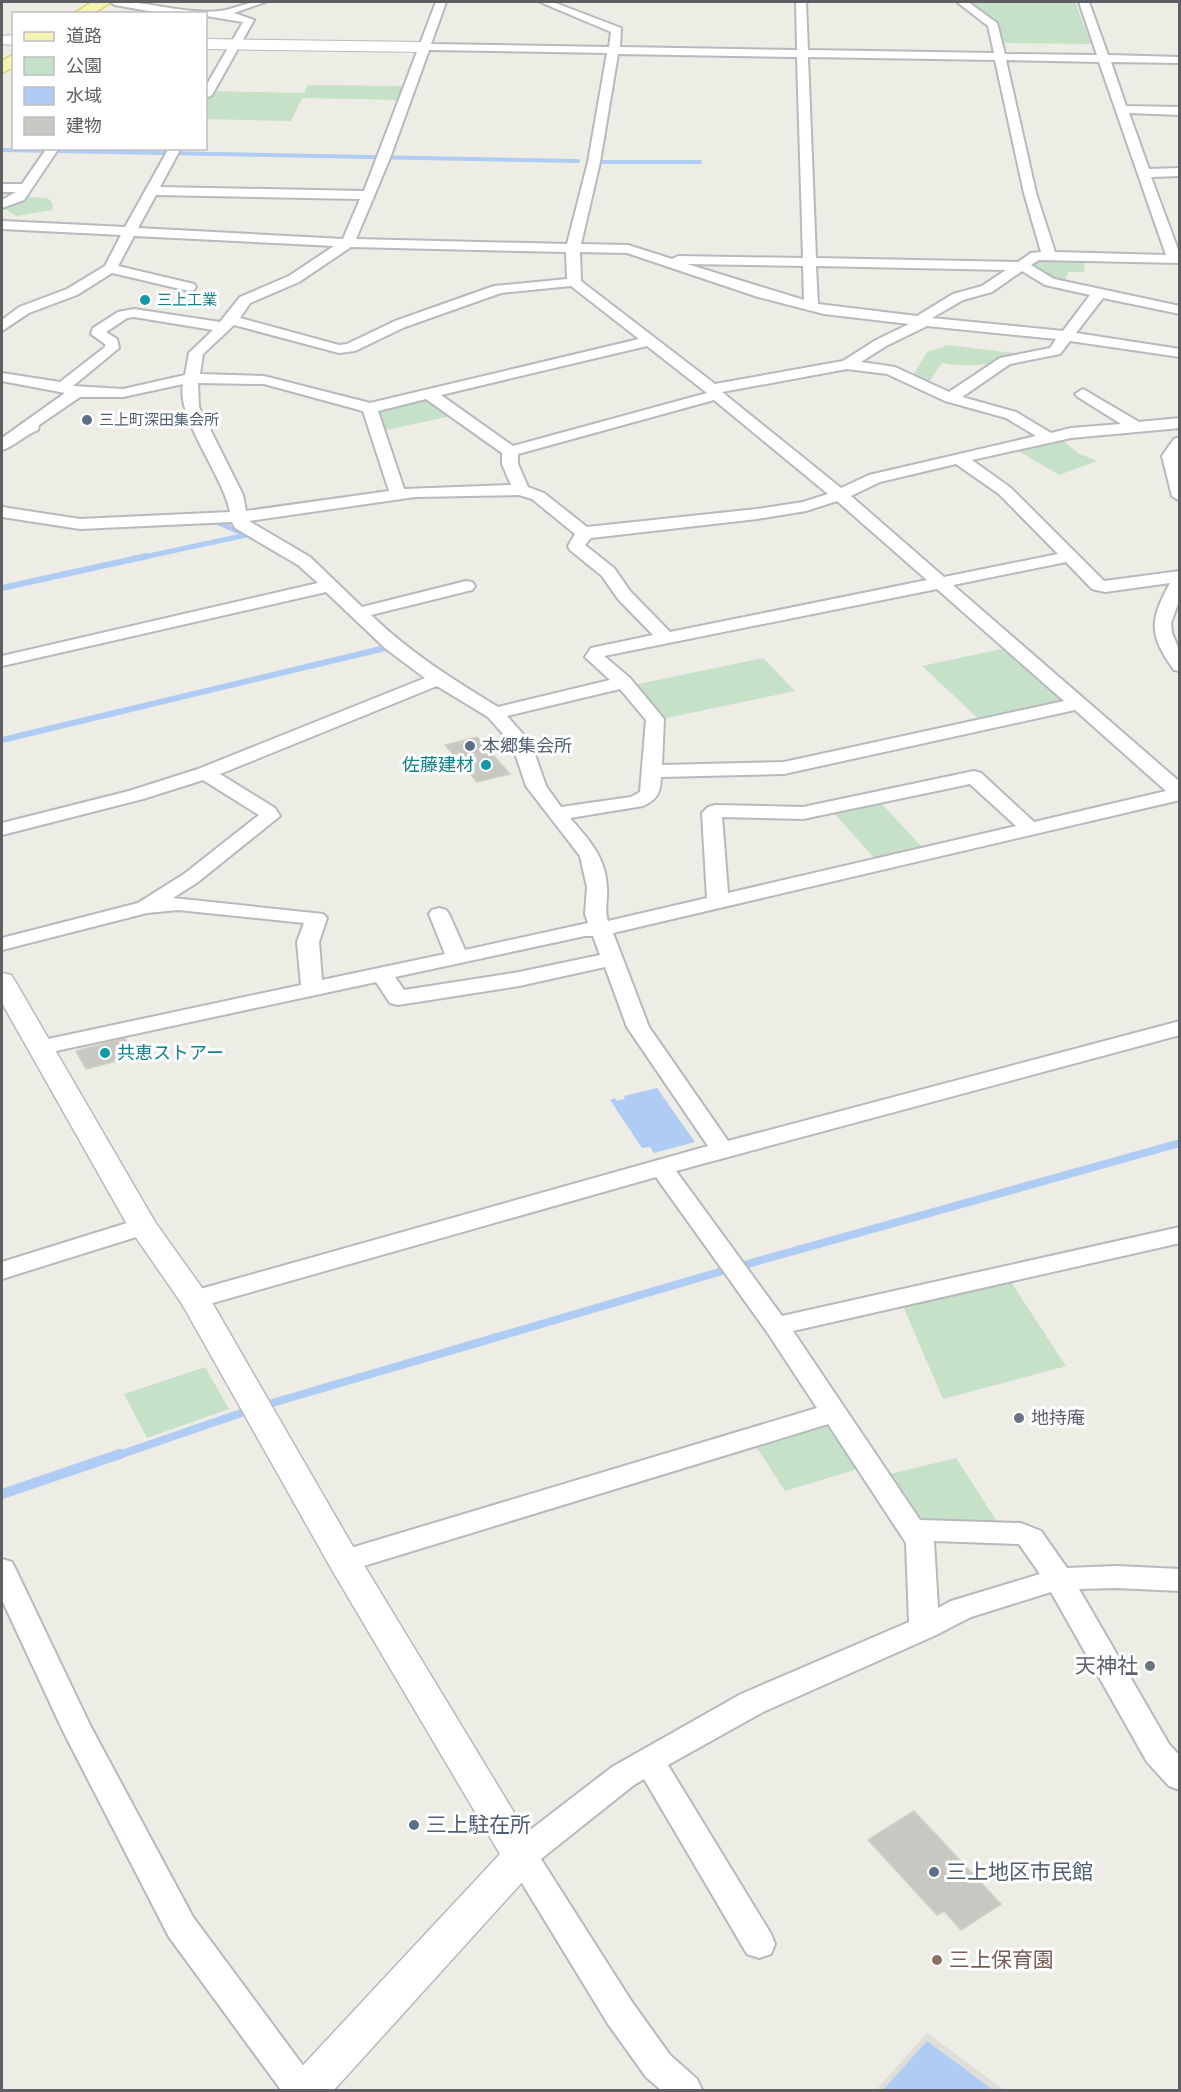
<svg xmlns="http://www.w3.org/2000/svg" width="1181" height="2092" viewBox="0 0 1181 2092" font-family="Inter,'Noto Sans JP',sans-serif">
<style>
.industrial{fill:#dfded9}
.green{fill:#c5e2c9}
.water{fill:#aeccf4}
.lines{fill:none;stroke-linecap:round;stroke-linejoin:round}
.stream-far4{stroke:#aeccf4;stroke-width:4}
.stream-far3{stroke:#aeccf4;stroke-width:5}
.stream-far2{stroke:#aeccf4;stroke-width:6}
.stream-far1{stroke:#aeccf4;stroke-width:8}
.stream{stroke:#aeccf4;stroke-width:10}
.building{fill:#c9c7c2;stroke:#d1cfc4;stroke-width:1.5}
.minor-casing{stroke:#b7b9bd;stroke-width:4}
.tertiary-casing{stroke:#b7b9bd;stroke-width:3}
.secondary-casing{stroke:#b8babf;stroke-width:2}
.primary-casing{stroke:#e0d06c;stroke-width:3}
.minor{fill:#fff;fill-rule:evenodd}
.tertiary{fill:#fff;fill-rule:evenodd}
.secondary{fill:#fff;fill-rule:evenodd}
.primary{fill:#f5f3b2;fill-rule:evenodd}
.culture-dot{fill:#0f9aa8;stroke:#fff;stroke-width:2}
.service-dot{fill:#5c6f8a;stroke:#fff;stroke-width:2}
.worship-dot{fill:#6b7280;stroke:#fff;stroke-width:2}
.education-dot{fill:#8d6e63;stroke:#fff;stroke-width:2}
.labels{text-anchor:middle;stroke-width:6;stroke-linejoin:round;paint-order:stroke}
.far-culture-label{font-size:15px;fill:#0d838f;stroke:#fff;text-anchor:start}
.far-service-label{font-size:15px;fill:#4e5e75;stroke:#fff;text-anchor:start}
.service-label{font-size:18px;fill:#4e5e75;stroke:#fff;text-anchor:start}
.culture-label{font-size:18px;fill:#0d838f;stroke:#fff;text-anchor:end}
.worship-label{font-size:18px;fill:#5b616d;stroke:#fff;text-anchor:start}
.near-worship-label{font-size:21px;fill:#5b616d;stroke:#fff;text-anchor:end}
.near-service-label{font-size:21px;fill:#4e5e75;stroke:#fff;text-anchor:start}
.near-education-label{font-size:21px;fill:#785e54;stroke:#fff;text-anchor:start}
</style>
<rect width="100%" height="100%" fill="#edede5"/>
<!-- industrial -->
<path class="industrial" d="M927,2033l77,57h-128z"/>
<!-- green -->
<path class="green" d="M967,2h108l16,42 -89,-1 -4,-19z
M308,85l96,1 -5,14 -97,-2 -11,23 -85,-2v-17l5,-11 93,2z
M25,197l23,1 5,7 -1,5 -36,6 -12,-8 2,-3z
M1043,259h42l-1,13h-16l-4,13 -8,-3 -26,-17z
M948,345l75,9c-33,11 -46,14 -81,9l-15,22 -15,-8 15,-25z
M421,399h7l23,17 -69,15 -5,-20z
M1061,439l17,14 19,8 -38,14 -44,-26z
M1006,648l62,55 -87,18 -59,-55z
M763,658l32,33 -133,28 -28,-34z
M879,801l44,47 -48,11 -43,-48z
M1011,1282l55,84 -123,33 -40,-93z
M205,1367l24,42 -82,29 -23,-44z
M822,1424l12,4 27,40 -76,23 -30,-46z
M956,1458l46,71 -79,-3 -33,-52z"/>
<!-- water -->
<path class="water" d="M657,1088l38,54 -41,11 -4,-6 -8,1 -32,-48 5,-2 2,3 8,-2 -1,-3z
M927,2041l66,49h-110z"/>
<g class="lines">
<!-- stream-far4 -->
<path class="stream-far4" d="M2,150l576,11
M603,162h97"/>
<!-- stream-far3 -->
<path class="stream-far3" d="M140,558l106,-23 -27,-12"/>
<!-- stream-far2 -->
<path class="stream-far2" d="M2,588l145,-32
M2,740l383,-92"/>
<!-- stream-far1 -->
<path class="stream-far1" d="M262,1406l457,-134 461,-129
M116,1456l134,-46"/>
<!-- stream -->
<path class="stream" d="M2,1494l118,-40"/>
</g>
<!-- building -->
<path class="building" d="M477,737l33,37 -33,8 -32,-37z
M125,1038l9,18 -48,13 -10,-18z
M914,1811l87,93 -40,26 -17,-19 -7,4 -69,-75z"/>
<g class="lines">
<!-- minor casing -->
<g class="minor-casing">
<path id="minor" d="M110,2c36,-2 74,13 110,9 16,-2 29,-11 45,-9l-31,11 20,7 -42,75 -6,3v-12l37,-64 -37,-6v-2l-46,-1 -45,-8z
M436,2h10l-15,42 178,3 2,-15 -71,-30h13l68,26 -1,19 177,3 -1,-48h10l2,48 186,3 -6,-27 -31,-24h11l29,21 8,31 92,1 -18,-53h10l19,53 72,2v6l-69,-1 15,44 54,1v8l-51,-2 20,56 31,-1v8l-29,1 29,78v8l-141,-3 -8,5 23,14 126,27v8l-77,-16 -27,35 104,16v8l-110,-16 -10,13 -50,10 -48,33 54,15 35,21 20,-5 50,-4 -43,-27 -3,-3 8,-5 56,33 41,-4v10l-109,10 -99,22 39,28 93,93 76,-10v27l-9,25 1,10 8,19v19l-6,-1c-26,-36 -24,-50 -4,-87l-65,9 -13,-3 -26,-27 -113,23 227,197v18l-567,133 36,94 79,114 452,-120v14l-504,136 106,145 398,-89v16l-387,88 127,189 101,3 20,8 26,37 49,-2 64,3v22l-64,-3 -37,1 90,155 11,12v34l-11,-4 -22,-24 -96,-170 -80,25 -37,19 -171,76 -95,53 103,169 4,10 -4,10 -12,4 -12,-4 -103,-175 -10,6 -93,74 91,143 38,53 27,24 5,11h-41l-15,-13 -38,-53 -102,-167 5,-10 23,-20 78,-60 129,-73 168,-72 -3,-79 -78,-119 -484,148 -10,-3 -4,-8 4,-8 483,-145 -50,-76 -111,-155 -461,131 -9,-3 -4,-6 4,-6 522,-147 -81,-119 -22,-60 -86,19 -121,19 -8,-2 -14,-21 -334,72 -8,-2 -3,-5 3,-5 267,-57 -4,-43 7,-19 -126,-13 -31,3 -145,37v-12l136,-35 46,-29 75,-59 -56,-35 -60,19 -141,36v-12l127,-32 69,-22 227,-91 -39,-29 -60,-57 -324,74v-10l316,-73 -20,-18 -63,-37 -3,-6 -152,7 -78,-12v-10l78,12 150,-7c-7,-37 -54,-94 -47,-128l-60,13h-43l-41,28 -1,5c-13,5 -25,17 -36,20v-12l63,-45 -63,-12v-8l58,9 45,-35v-3l-14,-10 2,-6 25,-16 16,-3 86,13 20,-25 49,-21 45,-30 -200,-10 -16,30 76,18 2,3 -2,3 -5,1 -77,-18 -35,22 -48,18 -27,18v-11l17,-13 48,-18 38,-23 16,-31 -119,-6v-8l123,6 44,-79h12l-21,39 204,4zM429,50l178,3 -19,109 -21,82 -211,-5 34,-81zM618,54l179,3 6,201 -125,-2 -6,3 -44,-14 -47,-1 19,-82zM808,57l187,3 29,133 17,59 -10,1 -13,9 -202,-4zM1006,60l93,2 67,193 -111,-3 -19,-59zM156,195l204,4 -17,40 -205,-11zM351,247l215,5 1,27 -73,7 -99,35 -48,23 -8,1 -99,-27 10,-15 49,-21zM580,252l47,1 131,44 66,17 85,10 -33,16 -33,21 -128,23 -134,-103zM687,264l116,2 1,34zM816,266l190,4 -24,16 -29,8 -36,22 -99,-12zM1022,271l23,14 45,10 -27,36 -131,-13 31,-18 29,-8zM571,286l68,53 -269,64 -106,-27 -64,-2 3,-20 31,-29 105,28 16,-2 50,-24 96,-34zM134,317l79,13 -24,23 -4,22 -62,14 -50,-3 46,-38 -2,-9 -11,-7 21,-14zM927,326l129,13 -6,9 -50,10 -51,34 -54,-25 -34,-5 25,-16zM647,346l60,47 -194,53 -72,-51zM847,369l40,5 58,27 61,17 30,18 -167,39 -28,13 -119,-96zM198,383l66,1 99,27 26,80 -143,20 -3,-16 -44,-88zM426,399l76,54v11l9,21 -107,4 -26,-78zM714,400l114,94 -25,8 -46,7 -170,18 -43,-34 -16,-6 -10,-23v-10zM956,464l43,30 59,60 -114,23 -93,-81 29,-14zM519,495l13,4 43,35 -7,12 2,4 32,26 16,23 35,36 -62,13 -6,9 25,23 -112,27c-46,-28 -89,-55 -127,-92l101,-25 3,-4 -3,-4 -6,-1 -104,26 -52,-50 -61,-36 166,-24zM837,501l90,79 -257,52 -40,-41 -16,-23 -29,-23 6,-7 166,-19 49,-8zM937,589l127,112 -280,61 -122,3 2,-46 -34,-41 -26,-22zM437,686l51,31 24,27 14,42 54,70 7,31 -2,27 3,9 -123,27 -16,-36 -3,-4 -7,-2 -7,2 -3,4 16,40 -123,26 -3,-38 8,-24 -4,-4 -150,-16 25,-16 82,-66 -5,-8 -55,-34zM620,689l26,31 -6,72 -9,5 -70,10 -15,-21 -15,-43 -24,-27zM1075,710l91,81 -132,31 -53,-49 -7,-2 -171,36 -88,-2 -7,2 -6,6 5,85 -99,23c-4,-11 0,-21 -1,-33 -1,-31 -18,-48 -37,-70l73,-12c15,-7 17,-13 18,-29l123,-3zM970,784l46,42 -288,67 -6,-76 81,2zM585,936h8l7,19 -81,17 -115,18 -9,-13zM934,1541l85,3 21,30 -89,27 -13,7z
M47,148h12l-35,52 -22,8v-8l14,-8h-14v-8h20z
M1180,437v64l-8,-5 -10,-40 12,-17z
M143,1218l9,2 3,6 -3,6 -150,47v-17z
M2,1559l10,3 4,8 75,157 102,190 120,162 5,11h-37l-112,-153 -106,-206 -61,-131z"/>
</g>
<!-- tertiary casing -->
<g class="tertiary-casing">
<path id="tertiary" d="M2,973l9,2 4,6 140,241 55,77 146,253 185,305 -6,11 -201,222h-47l6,-14 207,-222 -168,-284 -150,-266 -54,-78 -126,-223z"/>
</g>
<!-- secondary casing -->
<g class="secondary-casing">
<path id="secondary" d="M14,35v10l-12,-1v-8z
M206,39l217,3 8,5 -8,5 -217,-3z"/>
</g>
<!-- primary casing -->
<g class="primary-casing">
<path id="primary" d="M92,2h19l-18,12h-20z
M14,54v13l-12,6v-12z"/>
</g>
<!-- minor -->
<use href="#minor" class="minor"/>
<!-- tertiary -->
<use href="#tertiary" class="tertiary"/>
<!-- secondary -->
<use href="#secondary" class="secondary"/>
<!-- primary -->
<use href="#primary" class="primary"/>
</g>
<!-- markers -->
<g class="culture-dot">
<circle cx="145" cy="300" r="6"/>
<circle cx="486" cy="765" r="6"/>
<circle cx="105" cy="1053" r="6"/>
</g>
<g class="service-dot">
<circle cx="87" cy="420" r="6"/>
<circle cx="470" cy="746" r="6"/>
<circle cx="414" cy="1825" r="6"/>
<circle cx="934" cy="1872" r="6"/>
</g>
<g class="worship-dot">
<circle cx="1019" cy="1418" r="6"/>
<circle cx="1150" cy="1666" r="6"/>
</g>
<circle class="education-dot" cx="937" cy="1960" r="6"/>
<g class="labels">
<!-- far-culture labels -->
<g class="far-culture-label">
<text x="157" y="305">三上工業</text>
</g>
<!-- far-service labels -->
<g class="far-service-label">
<text x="99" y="425">三上町深田集会所</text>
</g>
<!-- service labels -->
<g class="service-label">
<text x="482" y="752">本郷集会所</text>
</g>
<!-- culture labels -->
<g class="culture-label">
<text x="474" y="771">佐藤建材</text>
<text x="117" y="1059" text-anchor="start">共恵ストアー</text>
</g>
<!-- worship labels -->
<g class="worship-label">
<text x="1031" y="1424">地持庵</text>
</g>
<!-- near-worship labels -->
<g class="near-worship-label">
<text x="1138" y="1673">天神社</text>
</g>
<!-- near-service labels -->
<g class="near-service-label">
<text x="426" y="1832">三上駐在所</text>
<text x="946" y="1879">三上地区市民館</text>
</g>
<!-- near-education labels -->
<g class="near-education-label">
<text x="949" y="1967">三上保育園</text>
</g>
</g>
<!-- border -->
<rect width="1181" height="2092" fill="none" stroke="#5d5f63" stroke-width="6"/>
<!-- legend -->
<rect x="12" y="12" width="195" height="138" fill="#ffffff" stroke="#bebfc1" stroke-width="1.5"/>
<rect x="24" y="32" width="30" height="9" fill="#f5f3b2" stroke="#bebfc1" stroke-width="1.5"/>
<text x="66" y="42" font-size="18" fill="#5d5f63">道路</text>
<rect x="24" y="57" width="30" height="18" fill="#c5e2c9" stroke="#bebfc1" stroke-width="1.5"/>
<text x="66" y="72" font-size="18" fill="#5d5f63">公園</text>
<rect x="24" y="87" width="30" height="18" fill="#aeccf4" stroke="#bebfc1" stroke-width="1.5"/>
<text x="66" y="102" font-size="18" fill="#5d5f63">水域</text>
<rect x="24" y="117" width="30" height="18" fill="#c9c7c2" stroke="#bebfc1" stroke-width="1.5"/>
<text x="66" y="132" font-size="18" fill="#5d5f63">建物</text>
</svg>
